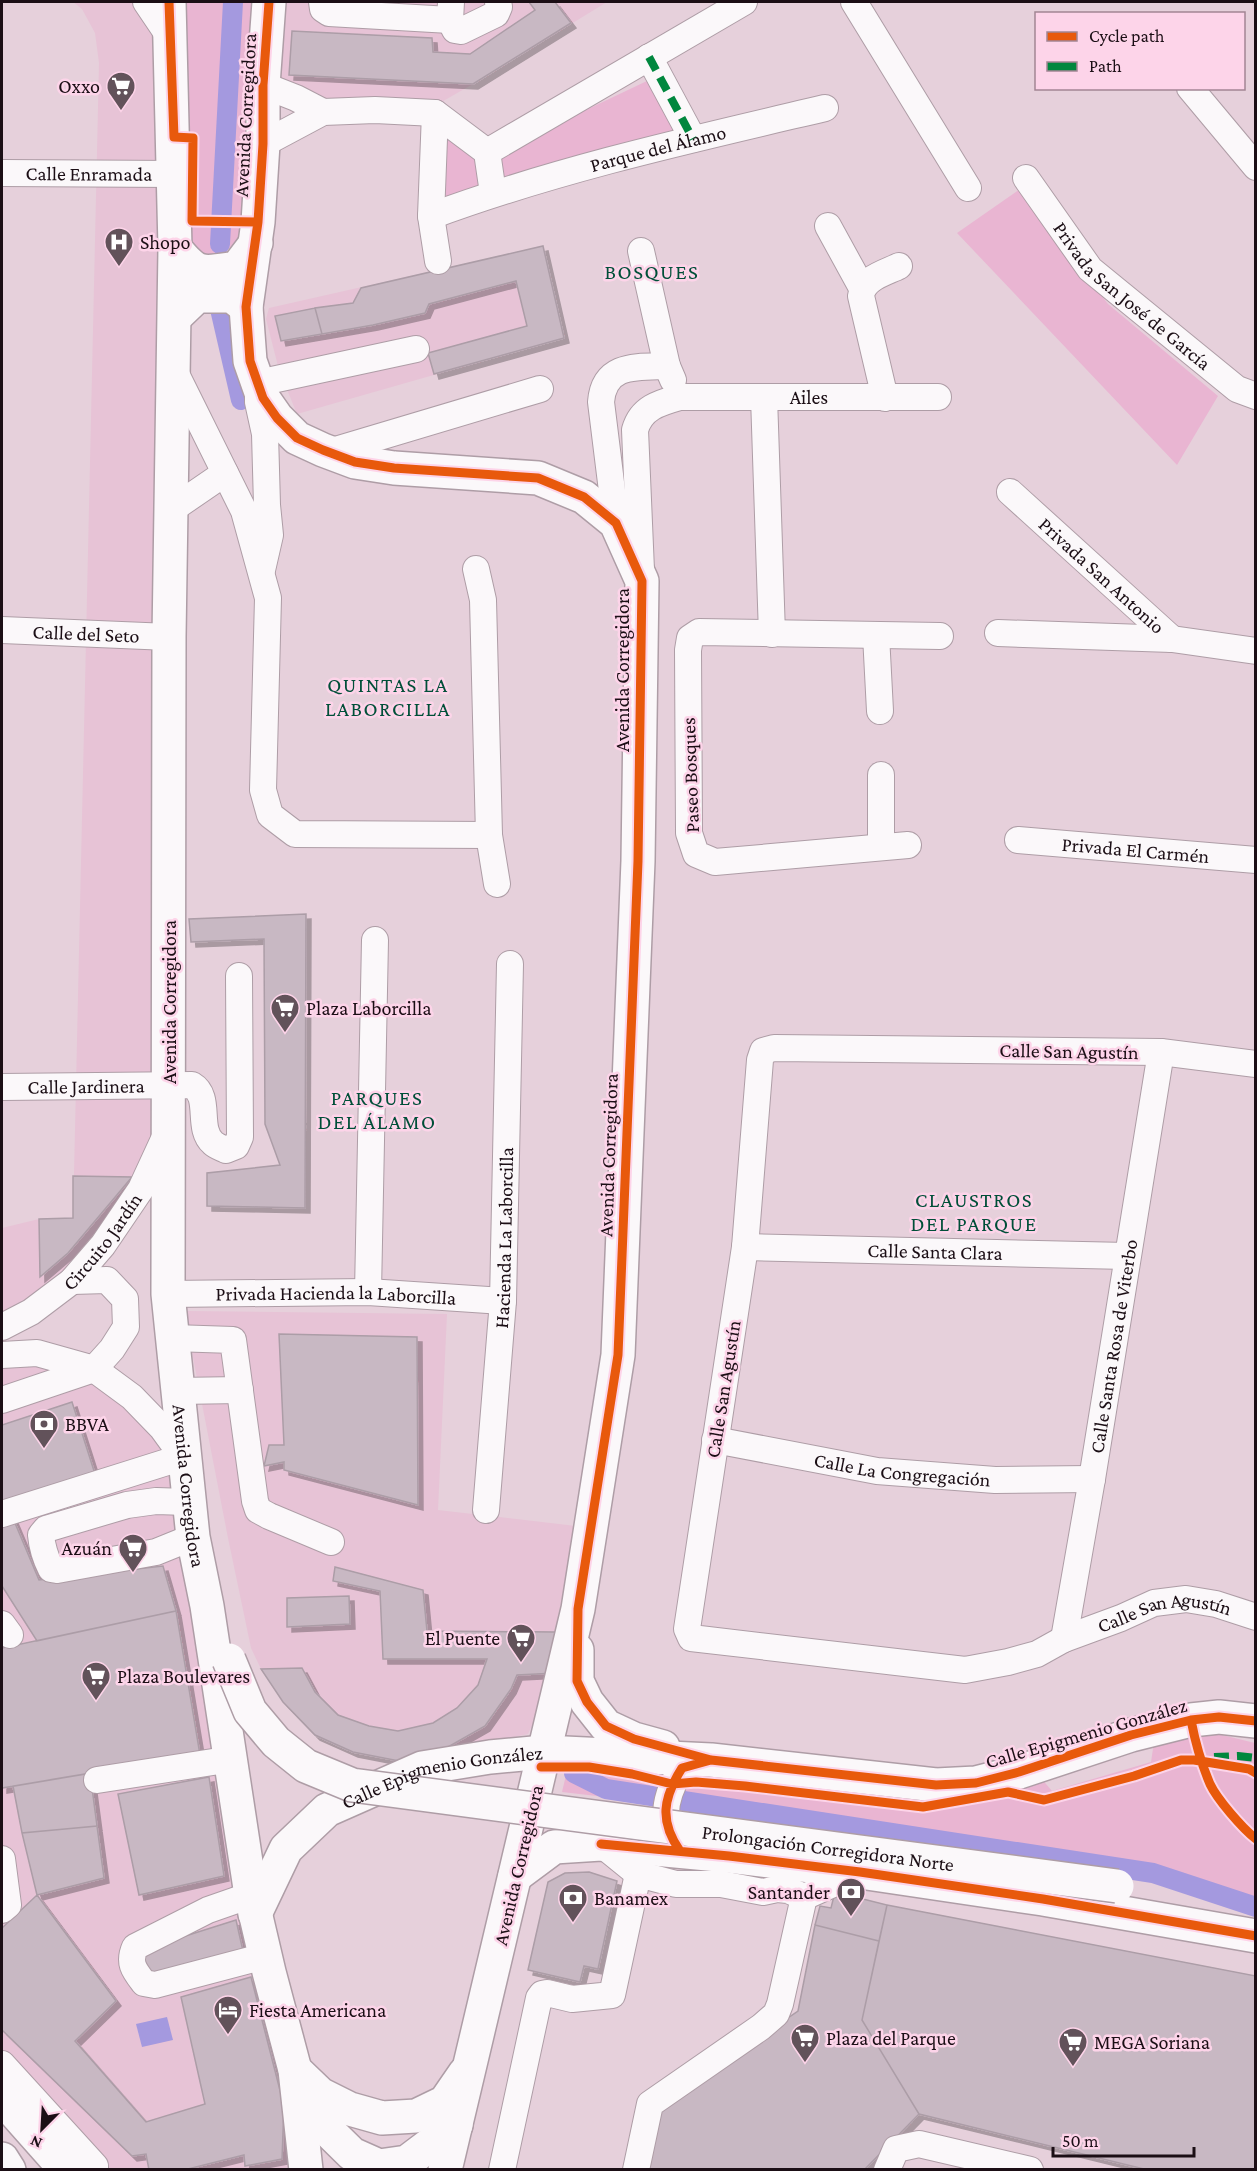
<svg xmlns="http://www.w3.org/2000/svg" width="1257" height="2171" viewBox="0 0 1257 2171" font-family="'Crimson Pro',serif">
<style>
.built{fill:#e7c3d6}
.green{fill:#e9b5d2}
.water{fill:#a499df}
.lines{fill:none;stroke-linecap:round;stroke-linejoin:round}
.canal{stroke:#a499df;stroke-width:20}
.building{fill:#c8b8c3;stroke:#ac9da7;stroke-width:1.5;filter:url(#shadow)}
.minor-casing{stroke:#ae9da6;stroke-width:28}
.major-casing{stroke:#ae9da6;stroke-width:36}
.minor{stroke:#fbf8fa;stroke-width:26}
.major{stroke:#fbf8fa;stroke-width:33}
.major-bridge-casing{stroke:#ae9da6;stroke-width:36;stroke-linecap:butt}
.major-bridge{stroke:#fbf8fa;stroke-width:33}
.quiet{stroke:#00873e;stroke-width:8;stroke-dasharray:15 8;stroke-linecap:butt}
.cycleway-casing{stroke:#fdd4e9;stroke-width:13}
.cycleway{stroke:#e8590c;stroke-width:9}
.labels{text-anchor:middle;stroke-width:5;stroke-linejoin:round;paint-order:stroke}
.poi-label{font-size:20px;fill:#1b0e15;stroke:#fdd4e9;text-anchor:start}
.street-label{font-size:20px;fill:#1b0e15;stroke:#fdd4e9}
.neighbourhood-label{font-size:21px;letter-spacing:1.5px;fill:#004f38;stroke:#fdd4e9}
</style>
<defs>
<filter id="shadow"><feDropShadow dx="5" dy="5" stdDeviation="0" flood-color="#0004"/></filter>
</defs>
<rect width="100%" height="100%" fill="#e6d0db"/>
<!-- built -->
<path class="built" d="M73,2h73l25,37 -2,1090 -66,116 -101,82v-99l37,-9 34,-1 26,-1155 -4,-30 -13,-24z
M282,2h325l-134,82 -35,20 -120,-5 -39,-16z
M543,246l21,92 -267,76 -18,-44 -13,-51 3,-11z
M184,1311l263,3 -9,196 138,16 -21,106 1,41 -28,61 -129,27 -46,-9 -38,-17 -32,-33 -22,-33 -10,-21 -23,-110z
M2,1355l92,14 68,59 144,741h-240l-64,-71z"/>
<!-- green -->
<path class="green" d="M186,2h72l-17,239 -32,20 -25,-19z
M649,80l29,57 -243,67 7,-74 43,28z
M1020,189l88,115 110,92 -41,69 -220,-232z
M1218,1734l37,9v170l-66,-18 -34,-22 -288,-46 -305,-35 8,-34 163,14 150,25 83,-3 74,-17 12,14 99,-29 3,-20z"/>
<!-- water -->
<path class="water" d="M167,2017l6,23 -31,7 -6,-23z"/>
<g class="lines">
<!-- canal -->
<path class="canal" d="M220,244l13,-242
M220,309l21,91
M574,1773l32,16 547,84 103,34"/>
</g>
<!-- building -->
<path class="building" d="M529,2h26l16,21 -98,61 -184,-9 3,-44 140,7 1,14 37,2 65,-44z
M543,246l21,92 -130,36 -6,-21 99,-27 -11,-45 -87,23 -4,9 -52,12 -51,9 -7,-26 38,-5 8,-15z
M315,308l7,26 -41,7 -6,-25z
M306,914l-1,294 -98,-2v-33l73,-8 -15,-41 -1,-185 -73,3 -2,-23z
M73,1176l59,1 -64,76 -28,24 -1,-58 34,-1z
M279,1334l138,3 1,168 -134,-35v-8l-20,4 5,-21h15z
M72,1402l23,72 -93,31v-80z
M12,1516l27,64 124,-14 13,45 -139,30 -35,-55v-66z
M335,1567l88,23 4,41 128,1 1,41 -39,2 -6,14 -26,37 -44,25 -42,10 -46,-9 -38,-17 -32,-33 -22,-33 41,-1 13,24 23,23 31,11 29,5 35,-8 24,-15 21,-23 9,-26h-104l-3,-68 -47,-10z
M349,1596l1,28 -63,3v-29z
M176,1611l24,144 -198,33v-140z
M90,1773l7,53 -75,7 -9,-47z
M209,1777l15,99 -85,19 -21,-101z
M97,1826l7,52 -67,17 -15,-62z
M589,1872l28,9 -19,88 -14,-3 -4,16 -52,-12 20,-88 17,-9z
M835,1892l52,13 -8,36 -64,-16 5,-19 11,2z
M37,1895l79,106 -41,40 71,81 59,-18 -24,-107 70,-20 33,129 -2,53 -37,7 -1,-11 -60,15h-35l-3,-16 -14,2 -130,-126v-102z
M887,1905l369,71v194h-108l-229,-56 -57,-94z
M236,1920l7,31 -99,26 -3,-27z
M815,1925l64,16 -17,79 57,94 -55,56h-219l14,-64 139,-95z"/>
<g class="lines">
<!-- minor casing -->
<g class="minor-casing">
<g id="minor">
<path d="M146,2l25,37"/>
<path d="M322,2l1,7 6,4 121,7"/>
<path d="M451,2l-1,18 5,10 6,1 35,-17 3,-7 -1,-5"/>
<path d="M854,2l114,186"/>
<path d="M649,57l44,82"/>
<path d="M263,85l33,13 27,14"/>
<path d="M1190,88l66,79"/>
<path d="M435,113l-4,103 7,45"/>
<path d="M263,144l60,-32 52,-2 60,3 52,39 6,41"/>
<path d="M487,152l257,-150"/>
<path id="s1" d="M2,173l173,1"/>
<path id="s2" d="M1026,178l64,91 147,120 19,7"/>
<path id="s3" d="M431,216c127,-47 262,-77 394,-108"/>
<path d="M828,226l34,62"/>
<path d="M641,251l26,115 6,14"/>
<path d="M175,372l69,139 24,87 -5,192 7,25 25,19 194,1"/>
<path d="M764,397l8,237"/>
<path d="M885,398l-24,-102c2,-18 24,-23 38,-30"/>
<path d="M329,452l211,-63"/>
<path id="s4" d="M1010,492l162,147"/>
<path d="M171,510l54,-37"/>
<path d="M616,523l-15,-121c3,-39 36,-35 66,-36"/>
<path d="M476,569l7,31 6,235 8,49"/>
<path d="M262,570l8,-35 -3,-30 -2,-71 -7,-32v-19l158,-34"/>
<path id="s5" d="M641,570l-6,-140c6,-22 24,-27 45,-33h258"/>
<path id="s6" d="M2,630l167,7"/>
<path d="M998,633l174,6 84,12"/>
<path d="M876,635l4,76"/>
<path id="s7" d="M1018,840l238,20"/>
<path d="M908,845l-193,17 -19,-8 -7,-21 -1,-183 2,-12 9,-6 241,4"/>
<path d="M881,847v-72"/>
<path id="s8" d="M1256,1064l-95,-12 -387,-4 -11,3 -3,9 -15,187 -58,382 4,9 274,32 43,-8 29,-8 27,-15 57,-21 33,-15 32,-4 30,5 40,13"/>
<path id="s9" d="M2,1087l190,-2c20,12 4,43 21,58 3,3 9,5 13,7l10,-4 4,-9 -1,-161"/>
<path id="s10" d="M745,1247l382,9"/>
<path d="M368,1292l7,-352"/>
<path id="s11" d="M168,1294l200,-2 135,9"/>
<path id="s12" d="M2,1327l29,-15 41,-31 31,-36 38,-56 24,-52"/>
<path d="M173,1338l60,2 22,161 3,9 11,6 62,26"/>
<path d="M2,1355l35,-2 57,16 38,28 30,31 21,29 -181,57"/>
<path d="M177,1391l63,-1"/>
<path d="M2,1400l92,-31 18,-20 14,-22 -1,-28 -18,-19 -35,1"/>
<path id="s13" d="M715,1440l162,31 118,9 97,-1"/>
<path d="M187,1502l-31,-1 -29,4 -81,24 -5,6c1,11 5,24 10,34l6,1 99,-18 37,-15"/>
<path id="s14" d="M486,1510l17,-209 7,-337"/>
<path d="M2,1624l8,11"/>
<path id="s15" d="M1064,1639l28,-160 69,-427"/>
<path d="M97,1780l135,-21"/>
<path d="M675,1843c-17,-24 -7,-53 7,-75l26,-7"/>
<path d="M601,1844l37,30 38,10h45l42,8 14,-3 11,1 16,7 56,-25"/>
<path d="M2,1859l6,46 -6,5"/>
<path d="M251,1895l-43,15 -73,37c-7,16 -1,23 9,36l11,2 110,-29"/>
<path d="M2,2064l93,102v4"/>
<path d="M502,2170l37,-172 3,-4 5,-1 25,6 40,-4 26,-121"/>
<path d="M636,2170l14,-66 111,-77 15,-13 4,-10 24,-107"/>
<path d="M887,2170l9,-21 23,-5 111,26"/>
</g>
</g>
<!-- major casing -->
<g class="major-casing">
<g id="major">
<path id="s16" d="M169,2l6,246 -6,389 -1,657 25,243 14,69 44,289 18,77 26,98 11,100"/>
<path d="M269,2l-6,83v59l-5,78 -12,85 4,54 13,37 14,20 20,20 26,12 32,12 39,6 144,10 46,19 32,26 26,58 -4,280 -20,494 -40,254 -133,561"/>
<path d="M175,248c23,29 27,25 62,20l19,-25"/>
<path d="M175,317l22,-21h35l14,11"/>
<path d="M577,1650v31l10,21 19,24 28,13 29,8"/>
<path d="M515,1876l39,-29 47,-3 128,12 131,16 183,27 213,37"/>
<path id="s17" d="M255,1914l31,-65 41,-39 95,-42 68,-11 54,-5 167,8 225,25 40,-2 43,-11 112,-37 60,-15 28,-3 37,4"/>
<path d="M295,2070l25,24 30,15 32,9 34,-2 29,-14 20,-29"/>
<path d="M2,2098l64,72"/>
<path d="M299,2102l53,52 27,12 28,-4 49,-37"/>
<path d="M2,2159l7,11"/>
</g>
</g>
<!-- minor -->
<use href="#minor" class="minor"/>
<!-- major -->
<use href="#major" class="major"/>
<!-- major-bridge casing -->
<g class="major-bridge-casing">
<g id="major-bridge">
<path id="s18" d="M229,1660l21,51 26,31 30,24 46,19 765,101"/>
</g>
</g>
<!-- major-bridge -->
<use href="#major-bridge" class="major-bridge"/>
<!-- quiet -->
<path class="quiet" d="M649,57l44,82
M1214,1757l24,-1 18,2"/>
<!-- cycleway casing -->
<g class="cycleway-casing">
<path id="cycleway" d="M169,2l5,135 19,1 -1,83 66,1
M269,2l-6,83v59l-5,78 -12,85 4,54 13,37 14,20 20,20 26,12 32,12 39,6 144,10 46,19 32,26 26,58 -4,280 -20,494 -40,254 -1,72 10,21 19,24 28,13 77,21 225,25 40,-2 43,-11 112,-37 60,-15 28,-3 37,4
M1191,1720c4,21 10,43 19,64 7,15 32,44 46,55
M541,1767h48l43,7 40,10 24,-2 49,4 178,21 85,-15 36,8 90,-24 47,-16h13l55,9 7,4
M601,1844l128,12 131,16 183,27 213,37
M680,1851c-21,-30 -17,-53 2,-83l29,-8"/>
</g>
<!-- cycleway -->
<use href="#cycleway" class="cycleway"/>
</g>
<!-- icons -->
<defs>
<g id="supermarket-pin" transform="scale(1.5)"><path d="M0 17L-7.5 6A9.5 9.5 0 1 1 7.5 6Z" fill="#62525a" stroke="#fdd4e9"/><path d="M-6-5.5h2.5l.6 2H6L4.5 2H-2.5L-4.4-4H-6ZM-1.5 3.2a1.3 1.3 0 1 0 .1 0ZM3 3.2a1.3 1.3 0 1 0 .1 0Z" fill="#fff"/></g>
<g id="hospital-pin" transform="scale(1.5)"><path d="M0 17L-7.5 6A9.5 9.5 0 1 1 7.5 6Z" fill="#62525a" stroke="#fdd4e9"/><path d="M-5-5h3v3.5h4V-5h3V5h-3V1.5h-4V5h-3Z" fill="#fff"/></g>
<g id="bank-pin" transform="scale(1.5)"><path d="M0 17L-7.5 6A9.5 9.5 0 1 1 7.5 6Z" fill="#62525a" stroke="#fdd4e9"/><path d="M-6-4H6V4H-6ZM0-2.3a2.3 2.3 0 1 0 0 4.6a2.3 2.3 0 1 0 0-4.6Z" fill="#fff"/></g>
<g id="hotel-pin" transform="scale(1.5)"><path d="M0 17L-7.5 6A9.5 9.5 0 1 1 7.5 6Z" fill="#62525a" stroke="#fdd4e9"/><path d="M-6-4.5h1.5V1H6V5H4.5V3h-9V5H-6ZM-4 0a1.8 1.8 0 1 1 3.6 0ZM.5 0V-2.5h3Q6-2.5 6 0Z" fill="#fff"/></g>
</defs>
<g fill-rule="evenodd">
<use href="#supermarket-pin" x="121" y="86"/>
<use href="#hospital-pin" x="119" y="242"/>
<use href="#supermarket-pin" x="285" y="1008"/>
<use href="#bank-pin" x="44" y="1424"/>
<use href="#supermarket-pin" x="133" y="1548"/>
<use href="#supermarket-pin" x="521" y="1638"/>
<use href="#supermarket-pin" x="96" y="1676"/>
<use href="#bank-pin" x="851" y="1892"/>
<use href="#bank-pin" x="573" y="1898"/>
<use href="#hotel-pin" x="228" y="2010"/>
<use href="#supermarket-pin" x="805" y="2038"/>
<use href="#supermarket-pin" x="1073" y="2042"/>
</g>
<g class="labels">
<!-- poi labels -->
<g class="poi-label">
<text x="100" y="93" text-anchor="end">Oxxo</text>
<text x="140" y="249">Shopo</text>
<text x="306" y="1015">Plaza Laborcilla</text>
<text x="65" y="1431">BBVA</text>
<text x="112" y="1555" text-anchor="end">Azuán</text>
<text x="500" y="1645" text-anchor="end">El Puente</text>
<text x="117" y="1683">Plaza Boulevares</text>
<text x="830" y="1899" text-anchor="end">Santander</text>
<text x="594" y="1905">Banamex</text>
<text x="249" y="2017">Fiesta Americana</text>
<text x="826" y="2045">Plaza del Parque</text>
<text x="1094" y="2049">MEGA Soriana</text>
</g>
<!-- street labels -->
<g class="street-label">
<text transform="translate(245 115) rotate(-87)" y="7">Avenida Corregidora</text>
<text dy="7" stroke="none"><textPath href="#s3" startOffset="237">Parque del Álamo</textPath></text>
<text dy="7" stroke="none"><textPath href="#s1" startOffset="87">Calle Enramada</textPath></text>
<text dy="7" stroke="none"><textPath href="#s2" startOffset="160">Privada San José de García</textPath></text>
<text dy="7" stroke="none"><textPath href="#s5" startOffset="328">Ailes</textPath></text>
<text dy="7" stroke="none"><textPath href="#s4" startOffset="124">Privada San Antonio</textPath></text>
<text dy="7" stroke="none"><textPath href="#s6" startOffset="84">Calle del Seto</textPath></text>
<text transform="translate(622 670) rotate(-90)" y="7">Avenida Corregidora</text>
<text transform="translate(690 775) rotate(-92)" y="7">Paseo Bosques</text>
<text dy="7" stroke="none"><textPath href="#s7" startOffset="118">Privada El Carmén</textPath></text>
<text transform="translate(169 1002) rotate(-90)" y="7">Avenida Corregidora</text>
<text transform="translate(1069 1051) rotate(1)" y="7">Calle San Agustín</text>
<text dy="7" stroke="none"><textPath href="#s9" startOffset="84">Calle Jardinera</textPath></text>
<text transform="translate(608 1155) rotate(-88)" y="7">Avenida Corregidora</text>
<text dy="7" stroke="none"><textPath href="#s14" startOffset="273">Hacienda La Laborcilla</textPath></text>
<text dy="7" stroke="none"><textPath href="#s12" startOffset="134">Circuito Jardín</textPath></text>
<text dy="7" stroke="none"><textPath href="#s10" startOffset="190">Calle Santa Clara</textPath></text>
<text dy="7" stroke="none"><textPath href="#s11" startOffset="168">Privada Hacienda la Laborcilla</textPath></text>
<text dy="7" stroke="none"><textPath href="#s15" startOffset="297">Calle Santa Rosa de Viterbo</textPath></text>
<text transform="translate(723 1389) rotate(-81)" y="7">Calle San Agustín</text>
<text dy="7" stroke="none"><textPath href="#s13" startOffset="190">Calle La Congregación</textPath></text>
<text dy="7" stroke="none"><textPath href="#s16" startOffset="1485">Avenida Corregidora</textPath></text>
<text dy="7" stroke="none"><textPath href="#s8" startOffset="1574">Calle San Agustín</textPath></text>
<text transform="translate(1086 1733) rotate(-16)" y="7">Calle Epigmenio González</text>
<text dy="7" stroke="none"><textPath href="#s17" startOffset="250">Calle Epigmenio González</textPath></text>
<text dy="7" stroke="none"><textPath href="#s18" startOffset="664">Prolongación Corregidora Norte</textPath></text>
<text transform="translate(518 1865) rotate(-77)" y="7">Avenida Corregidora</text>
</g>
<!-- neighbourhood labels -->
<g class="neighbourhood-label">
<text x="652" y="279">BOSQUES</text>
<text x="388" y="692">QUINTAS LA<tspan x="388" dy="24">LABORCILLA</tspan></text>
<text x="377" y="1105">PARQUES<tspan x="377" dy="24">DEL ÁLAMO</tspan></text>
<text x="974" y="1207">CLAUSTROS<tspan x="974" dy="24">DEL PARQUE</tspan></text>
</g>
</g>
<!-- border -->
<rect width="1257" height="2171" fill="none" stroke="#1b0e15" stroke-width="6"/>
<!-- legend -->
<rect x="1035" y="12" width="210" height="78" fill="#fdd4e9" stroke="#a38594" stroke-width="1.5"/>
<rect x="1047" y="32" width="30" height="9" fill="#e8590c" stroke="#a38594" stroke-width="1.5"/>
<text x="1089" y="42" font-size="18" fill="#1b0e15">Cycle path</text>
<rect x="1047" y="62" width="30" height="9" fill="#00873e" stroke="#a38594" stroke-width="1.5"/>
<text x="1089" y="72" font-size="18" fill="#1b0e15">Path</text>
<!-- north arrow -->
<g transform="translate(42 2129) rotate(204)" stroke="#fdd4e9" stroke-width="4.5" paint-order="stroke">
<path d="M0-4.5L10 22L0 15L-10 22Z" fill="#1b0e15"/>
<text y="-9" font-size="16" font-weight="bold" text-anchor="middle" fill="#1b0e15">N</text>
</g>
<!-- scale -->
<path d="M1053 2147v9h141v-9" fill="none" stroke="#1b0e15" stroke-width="3"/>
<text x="1062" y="2147" font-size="18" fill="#1b0e15" stroke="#fdd4e9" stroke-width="4.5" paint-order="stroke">50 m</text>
</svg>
